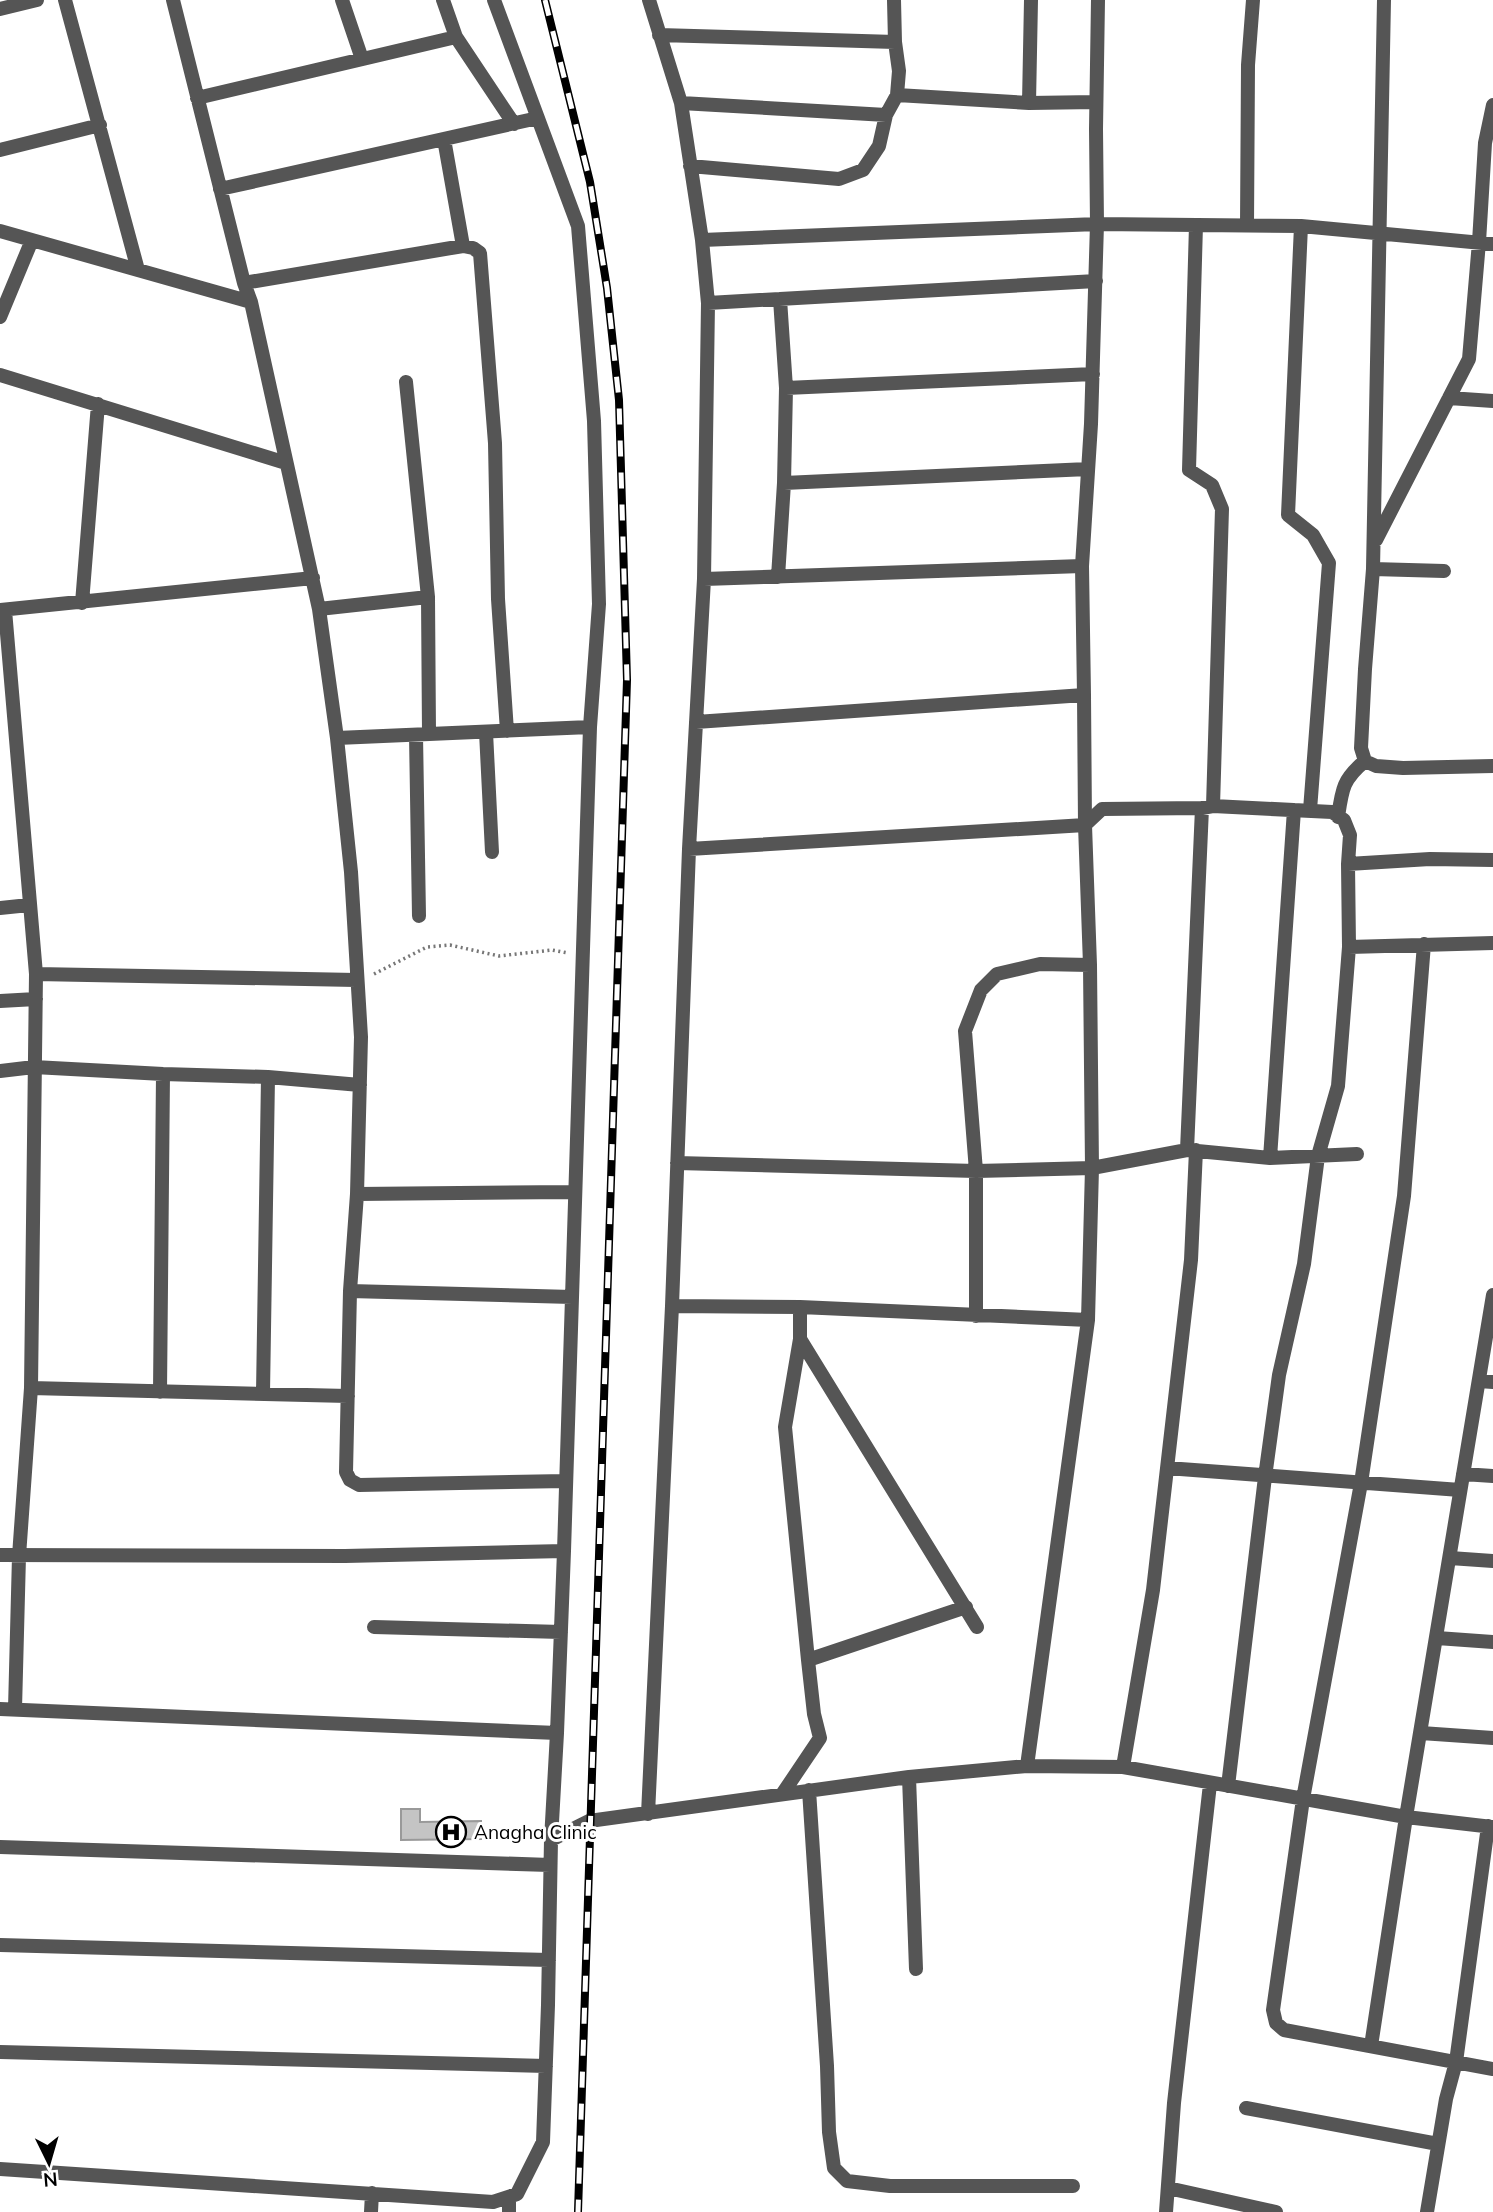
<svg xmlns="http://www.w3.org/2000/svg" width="1493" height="2212" viewBox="0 0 1493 2212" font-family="Mulish,sans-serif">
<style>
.building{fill:#c4c4c4;stroke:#999;stroke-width:2}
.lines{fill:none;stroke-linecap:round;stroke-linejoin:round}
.path{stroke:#777;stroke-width:3.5;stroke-dasharray:2 3.5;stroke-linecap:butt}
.street{stroke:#555;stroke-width:14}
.rail-casing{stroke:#000;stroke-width:8}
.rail{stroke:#fff;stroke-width:5;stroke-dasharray:16;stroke-linecap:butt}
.labels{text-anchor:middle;stroke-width:6;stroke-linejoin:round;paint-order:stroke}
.poi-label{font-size:19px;fill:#000;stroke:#fff;text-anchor:start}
</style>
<rect width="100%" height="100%" fill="#fff"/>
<!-- building -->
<path class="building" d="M401,1809h19v13l61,-1v18l-80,1z"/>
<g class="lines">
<!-- path -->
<path class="path" d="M374,974l53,-27 23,-2 49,11 53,-6 16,3"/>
<!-- street -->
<path class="street" d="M65,0l73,270
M173,0l71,283 7,19 68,307 18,129 14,134 10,165 -4,157 -7,97 -4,181 4,8 9,5 207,-4
M342,0l20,59
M443,0l13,37 58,87
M1384,0l-11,569 -8,100 -4,79 4,13 11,5 27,2 90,-2
M0,9l37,-9
M659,35l236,7 -1,-42
M897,95l132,8 67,-1
M197,98l259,-61
M681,103l205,12
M1029,103l2,-103
M444,139l19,107
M0,150l100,-25
M690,166l149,13 24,-9 16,-24 7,-31 11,-20 2,-24 -4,-29
M220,189l318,-71
M1196,225l-7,245 23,15 10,24 -9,297
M1247,225l1,-160 5,-65
M1301,226l-13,289 25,20 16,28 -19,247
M0,231l251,71
M702,240l395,-16 204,2 192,18
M244,283l219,-37 10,2 7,5 15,190 3,156 9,132
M708,303l388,-22
M0,317l32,-77
M0,375l286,88
M406,382l22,215 1,137
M786,388l307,-14
M1449,398l44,3
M784,483l304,-14
M1376,540l93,-181 10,-117 6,-99 8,-38
M1373,569l71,2
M778,577l6,-94 2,-95 -6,-89
M704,579l378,-13
M82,603l16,-199
M319,609l109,-12
M0,610l313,-32
M5,610l31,364 -5,414 -12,168 -4,153
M1084,695l-2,-129 9,-142 6,-200 -1,-95 2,-129
M696,722l388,-27 1,130 5,140 2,203 -4,152 -61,446
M486,732l6,120
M416,735l3,181
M337,738l253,-11
M1338,817c4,-28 5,-38 27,-56
M689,849l396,-24 17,-16 100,-1 11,-2 119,6 12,8 6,15 -2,29 1,83 -11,139 -20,70 -14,108 -25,111 -14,102 -37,309
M1348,864l82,-5 63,1
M0,908l29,-3
M1424,944l-20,252 -43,287 -58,316 -30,211 3,13 8,7 209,39
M1349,947l144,-4
M36,974l320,6
M0,1001l36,-2
M0,1071l34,-4 129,7 105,3 92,8
M1187,1150l15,-342
M1270,1158l24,-348
M677,1163l299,8 116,-3 95,-18 83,8 87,-4
M357,1194l217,-2
M350,1291l222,6
M672,1306l128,1 288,13
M800,1307v32l177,288
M976,1316v-145l-11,-140 16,-41 16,-16 43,-10 50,1
M1479,1381l14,1
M31,1388l317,8
M160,1392l3,-318
M263,1393l5,-316
M1167,1468l293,22
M1463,1474l30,2
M0,1555l345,1 219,-5
M1450,1558l43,3
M374,1627l187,5
M1437,1638l56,4
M808,1660l158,-53
M0,1709l557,24
M1421,1733l72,5
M1123,1767l30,-177 38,-330 5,-110
M909,1777l7,192
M809,1790l18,276 2,66 5,36 13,13 43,5h183
M783,1793l37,-55 -6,-24 -6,-54 -23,-233 15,-88
M648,1814l24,-508 17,-457 15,-270 4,-276 -6,-63 -21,-137 -32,-103
M551,1840l38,-19 320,-44 118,-11 96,1 283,50 87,10
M0,1847l550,18
M0,1945l549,15
M1371,2046l35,-229 87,-522
M0,2052l546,14
M1246,2108l192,36
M0,2169l493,33 24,-8 26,-52 5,-137 3,-165 6,-107 7,-182 26,-824 9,-123 -5,-183 -16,-195 -84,-226
M1168,2188l108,24
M509,2197v15
M371,2212l1,-19
M1166,2212l8,-109 36,-319
M1427,2212l19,-113 10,-37 32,-236"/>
<!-- rail casing -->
<g class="rail-casing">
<path id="rail" d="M545,0l45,182 17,106 12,112 8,280 -49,1532"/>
</g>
<!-- rail -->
<use href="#rail" class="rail"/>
</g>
<!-- icons -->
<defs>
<g id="hospital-ring" transform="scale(1.575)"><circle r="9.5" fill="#fff" stroke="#000" stroke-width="1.5"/><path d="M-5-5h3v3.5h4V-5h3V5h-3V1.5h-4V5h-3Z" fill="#000"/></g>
</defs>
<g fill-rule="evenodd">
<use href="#hospital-ring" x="451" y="1832"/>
</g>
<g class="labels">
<!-- poi labels -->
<g class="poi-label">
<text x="474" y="1839">Anagha Clinic</text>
</g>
</g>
<!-- north arrow -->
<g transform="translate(49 2163) rotate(175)" stroke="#ffffff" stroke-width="5" paint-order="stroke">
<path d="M0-5L12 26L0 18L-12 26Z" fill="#000000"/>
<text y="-10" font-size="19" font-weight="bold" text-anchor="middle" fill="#000000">N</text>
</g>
</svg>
